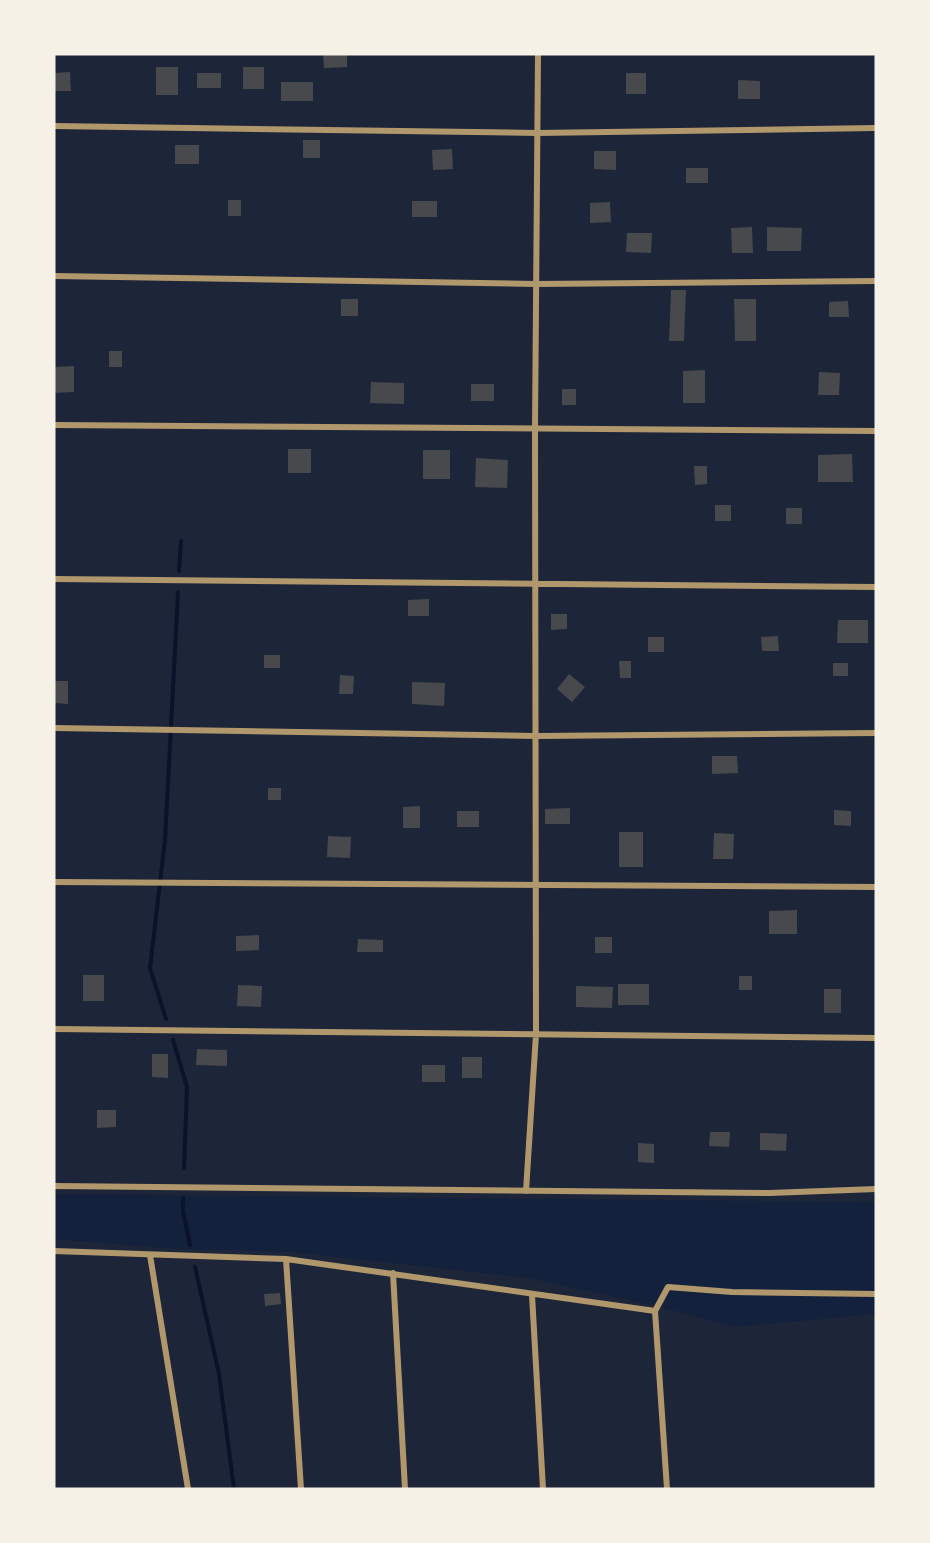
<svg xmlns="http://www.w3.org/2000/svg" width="930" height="1543" viewBox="0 0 930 1543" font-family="Spectral,serif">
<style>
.green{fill:#1d2539}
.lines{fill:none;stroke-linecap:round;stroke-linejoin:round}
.stream{stroke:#0b132b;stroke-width:4}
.building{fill:#48494c}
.minor{stroke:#b1986c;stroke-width:6}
</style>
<rect width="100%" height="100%" fill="#14213d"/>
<!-- green -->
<path class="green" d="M54,54h822v1148l-822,-8z
M54,1239l123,10 113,3 239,26 127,28 79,21 141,-13v175h-822z"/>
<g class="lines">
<!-- stream -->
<path class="stream" d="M179,571l2,-30
M166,1019l-16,-51 15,-128 13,-248
M173,1040l14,47 -3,81
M183,1198v13l7,34
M195,1267l24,107 15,115"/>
</g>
<!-- building -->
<path class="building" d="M323,54h24v13l-23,1z
M156,67h22v28h-22z
M243,67h21v22h-21z
M70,72l1,19h-17v-18z
M197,73h24v15h-24z
M626,73h20v21h-20z
M738,80l22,1v18h-22z
M281,82h32v19h-32z
M303,140h17v18h-17z
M175,145h24v19h-24z
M452,149l1,20 -20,1 -1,-20z
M594,151h22v19l-22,-1z
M686,168h22v15h-22z
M228,200h13v16h-13z
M412,201h25v16h-25z
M610,202l1,20 -21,1v-20z
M752,227l1,26h-21l-1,-25z
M767,227l35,1 -1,23h-34z
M627,233h25l-1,20 -25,-1z
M671,290h15l-2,51h-15z
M341,299h17v17h-17z
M734,299h22v42h-21z
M848,301l1,16h-20v-15z
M109,351h13v16h-13z
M74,366v26l-20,1v-26z
M705,370v33h-22v-32z
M819,372l21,1 -1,22h-21z
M371,382l33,1v21l-34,-1z
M471,384h23v17h-23z
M562,389h14v16h-14z
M288,449h23v24h-23z
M423,450h27v29h-27z
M852,454l1,28h-35v-27z
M476,458l32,2 -1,28 -32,-1z
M694,466h13v18l-12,1z
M715,505h16v16h-16z
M786,508h16v16h-16z
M429,599v17h-21v-16z
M551,614h16v15l-16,1z
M838,620h30v23h-31z
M778,636l1,15h-17l-1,-14z
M648,637h16v15h-16z
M264,655h16v13h-16z
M619,661h12v17h-11z
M833,663h15v13h-15z
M569,674l16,13 -13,15 -15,-13z
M340,675l14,1 -1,18h-14z
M54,681h14v23l-14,-1z
M412,682l33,1 -1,23 -32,-2z
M712,756h25l1,17 -26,1z
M268,788h13v12h-13z
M420,806v22h-17v-21z
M570,808v16h-25v-15z
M834,810l17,1v15l-17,-1z
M457,811h22v16h-22z
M619,832h24v35h-24z
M714,833l20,1 -1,25h-20z
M328,836l23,1 -1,21 -23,-1z
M797,910v24h-28v-23z
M259,935v15l-23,1v-15z
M595,937h17v16h-17z
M358,939l25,1v12h-26z
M83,975h21v26h-21z
M739,976h13v14h-13z
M618,984h31v21h-31z
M238,985l24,1 -1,21 -24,-1z
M576,986l37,1 -1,21 -36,-1z
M824,989h17v24h-17z
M197,1049l30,1v16l-31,-1z
M152,1054h16v24l-16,-1z
M462,1057h20v21h-20z
M422,1065h23v17h-23z
M97,1110h19v17l-19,1z
M710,1132h20l-1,15 -20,-1z
M760,1133l27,1 -1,17 -26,-1z
M638,1143l16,1v19l-16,-1z
M280,1293l1,11 -16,2 -1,-12z"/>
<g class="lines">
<!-- minor -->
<path class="minor" d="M54,126l483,7 339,-5
M54,276l482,8 340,-3
M54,425l822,6
M54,579l822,8
M54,728l482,8 340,-3
M54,882l822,5
M54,1029l822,9
M54,1186l716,7 106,-4
M526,1191l10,-157 -1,-605 3,-375
M54,1251l232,8
M150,1255l38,234
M393,1273l12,216
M532,1295l11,194
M301,1489l-15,-230 369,52
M667,1489l-12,-178 13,-24 64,5 144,2"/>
</g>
<!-- border -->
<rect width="930" height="1543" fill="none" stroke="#f6f1e7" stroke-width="111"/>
</svg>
